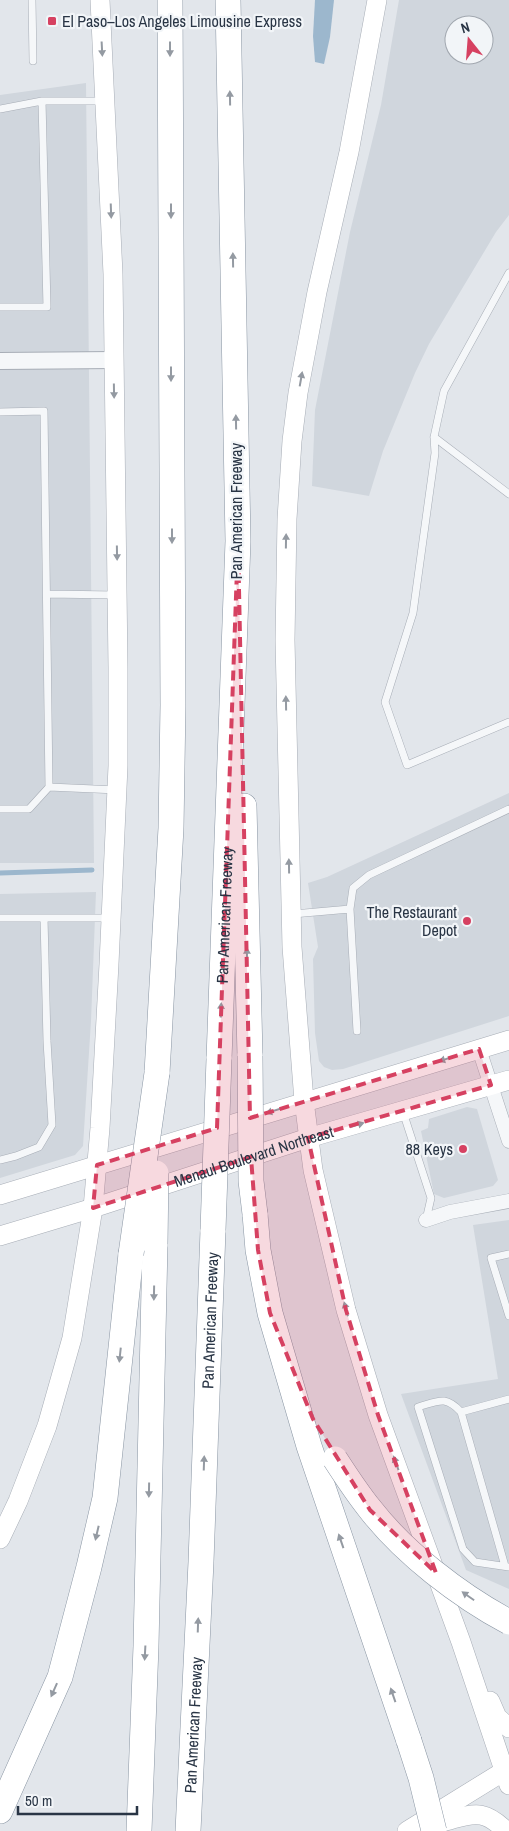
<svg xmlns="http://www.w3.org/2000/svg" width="509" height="1831" viewBox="0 0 509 1831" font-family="'Archivo Narrow',sans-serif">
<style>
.built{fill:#d0d6dd;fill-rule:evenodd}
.water{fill:#9cb7cd}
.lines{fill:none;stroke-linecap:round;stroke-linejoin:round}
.stream{stroke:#9cb7cd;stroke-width:5}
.service-casing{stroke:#a7adb6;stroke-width:8}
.minor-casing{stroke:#a7adb6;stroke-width:15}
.tertiary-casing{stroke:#a7adb6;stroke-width:18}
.secondary-casing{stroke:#a7adb6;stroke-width:20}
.motorway-casing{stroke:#8995a3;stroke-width:26}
.service{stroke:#f5f7f9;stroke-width:7}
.minor{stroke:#f5f7f9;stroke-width:14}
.tertiary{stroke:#f5f7f9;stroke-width:16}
.secondary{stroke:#fff;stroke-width:19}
.motorway{stroke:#fff;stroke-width:25}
.motorway-bridge-casing{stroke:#8995a3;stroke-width:26;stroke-linecap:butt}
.motorway-bridge{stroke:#fff;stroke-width:25}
.oneway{fill:#949aa2}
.marked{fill:#d64161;fill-opacity:0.2;stroke:#d64161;stroke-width:4;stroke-dasharray:10 6;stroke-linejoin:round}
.poi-dot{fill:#d64161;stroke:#f2f5f8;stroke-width:2}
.labels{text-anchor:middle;stroke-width:4.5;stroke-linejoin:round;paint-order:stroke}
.poi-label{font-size:16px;fill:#293545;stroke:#f2f5f8;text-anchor:end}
.street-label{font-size:16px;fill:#293545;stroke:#f2f5f8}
</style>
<rect width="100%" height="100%" fill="#e2e6eb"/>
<!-- built -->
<path class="built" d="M399,0h110v215l-13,17 -67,112 -14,29 -32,78 -14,45 -57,-10 3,-76 35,-178 31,-127zM454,25h30v30h-30z
M86,83l8,780h-94v-768z
M509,793v223l-166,53 -11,1 -8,-3 -5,-6 -4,-28 -2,-74 5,-12 -10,-64 19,-6z
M96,892l-5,129 -8,125 -8,9 -75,23v-284z
M467,1107l10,2 21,71 -5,6 -49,12 -10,-4 -13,-63 7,-3 1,-9z
M509,1220v369l-43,-19 -65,-176 97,-15 -25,-154z"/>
<!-- water -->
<path class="water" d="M315,0h19l-4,37 -6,27 -9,-2 -2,-26z"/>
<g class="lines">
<!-- stream -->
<path class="stream" d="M0,873l92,-3"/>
<!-- service casing -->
<g class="service-casing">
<path id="service" d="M32,0l1,61
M0,109l42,-8h62
M509,273l-65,118 -10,46 1,16 -22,160 -28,89 22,63 102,-43
M0,307h47l-5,-206
M0,412l44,-1 5,376 -20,22h-29
M434,437l75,57
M47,594l69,1
M49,787l68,3
M293,914l57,-5
M0,918h44l3,123 5,84 -13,22 -23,9 -16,4
M44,918h65
M357,1031l-7,-122 3,-21 16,-13 140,-66
M403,1112l28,86 -5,22
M509,1254l-18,4 18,58
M461,1412c-16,-17 -22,-11 -43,-5l45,142 12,13 34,5
M505,1566l-44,-154 48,-13"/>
</g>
<!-- minor casing -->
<g class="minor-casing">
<path id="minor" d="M479,1049l30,92
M426,1220l24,-8 59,-11"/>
</g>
<!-- tertiary casing -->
<g class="tertiary-casing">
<path id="tertiary" d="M0,361l114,-1"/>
</g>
<!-- secondary casing -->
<g class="secondary-casing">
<g id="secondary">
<path d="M377,0l-28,152 -32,140 -19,101 -6,48 -5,78 -2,121 7,307 12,154 9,69 33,140 32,105 83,227 48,143"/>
<path d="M0,1195l509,-155"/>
<path id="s1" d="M0,1236l93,-28 215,-70 201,-58"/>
<path d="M0,1539l18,-38 29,-75 25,-88 21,-130 7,-80 9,-164 9,-198v-98l-5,-394 -13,-274"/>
<path d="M490,1701l7,16 12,11"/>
<path d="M426,1825c9,-2 18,-3 27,-6 24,-7 34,-7 53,12"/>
<path d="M407,1831l102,-63"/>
</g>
</g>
<!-- motorway casing -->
<g class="motorway-casing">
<g id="motorway">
<path d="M244,806l6,250"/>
<path id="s2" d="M219,1059l19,-518 -10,-541"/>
<path d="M157,1073l14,-245 2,-123 -3,-705"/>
<path d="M255,1214l3,36 12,63 39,133 100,295"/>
<path d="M0,1811l60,-134 29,-110 16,-69 26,-244"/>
<path d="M139,1831l7,-185 9,-402"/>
<path id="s3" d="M188,1831l13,-269 12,-332"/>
</g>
</g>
<!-- service -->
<use href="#service" class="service"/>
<!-- minor -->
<use href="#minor" class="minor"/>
<!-- tertiary -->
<use href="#tertiary" class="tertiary"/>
<!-- secondary -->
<use href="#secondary" class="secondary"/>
<!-- motorway -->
<use href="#motorway" class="motorway"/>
<!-- motorway-bridge casing -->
<g class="motorway-bridge-casing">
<path id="motorway-bridge" d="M250,1056l1,125 4,33
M213,1230l6,-171
M155,1244l1,-71
M131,1254l26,-181
M335,1459c11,17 22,34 35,50 34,44 90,87 139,113
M409,1741l12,37 13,53"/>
</g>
<!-- motorway-bridge -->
<use href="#motorway-bridge" class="motorway-bridge"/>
</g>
<!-- one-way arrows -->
<defs><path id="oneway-solid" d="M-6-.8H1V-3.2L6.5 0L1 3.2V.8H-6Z" transform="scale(1.25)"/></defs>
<g class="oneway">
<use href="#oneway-solid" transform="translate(102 49) rotate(87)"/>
<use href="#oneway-solid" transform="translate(170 49) rotate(90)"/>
<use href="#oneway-solid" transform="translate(230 98) rotate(-91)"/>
<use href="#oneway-solid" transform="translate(111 211) rotate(88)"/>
<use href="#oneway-solid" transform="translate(171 211) rotate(90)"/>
<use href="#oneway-solid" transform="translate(233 260) rotate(-91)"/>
<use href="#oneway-solid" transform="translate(171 374) rotate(90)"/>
<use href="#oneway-solid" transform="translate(301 379) rotate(-80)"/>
<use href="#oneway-solid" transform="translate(114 391) rotate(89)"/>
<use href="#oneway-solid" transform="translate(236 422) rotate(-91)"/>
<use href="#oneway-solid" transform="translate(172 536) rotate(90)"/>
<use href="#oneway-solid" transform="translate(286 541) rotate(-89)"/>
<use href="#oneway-solid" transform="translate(117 553) rotate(89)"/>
<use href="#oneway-solid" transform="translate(286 703) rotate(-91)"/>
<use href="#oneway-solid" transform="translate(289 866) rotate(-91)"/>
<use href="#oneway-solid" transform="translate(247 955) rotate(-91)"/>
<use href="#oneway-solid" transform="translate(221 1010) rotate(-88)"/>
<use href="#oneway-solid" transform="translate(446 1059) rotate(163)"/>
<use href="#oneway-solid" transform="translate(273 1111) rotate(163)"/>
<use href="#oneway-solid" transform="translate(357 1125) rotate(-17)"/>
<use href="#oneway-solid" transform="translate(154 1293) rotate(91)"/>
<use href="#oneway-solid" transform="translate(346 1309) rotate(-105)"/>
<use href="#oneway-solid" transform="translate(120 1355) rotate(96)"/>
<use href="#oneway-solid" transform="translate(204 1463) rotate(-88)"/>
<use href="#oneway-solid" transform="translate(396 1463) rotate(-110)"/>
<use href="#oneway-solid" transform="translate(149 1490) rotate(91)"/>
<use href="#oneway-solid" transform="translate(97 1533) rotate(103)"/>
<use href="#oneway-solid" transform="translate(341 1541) rotate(-109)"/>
<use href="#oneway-solid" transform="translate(468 1596) rotate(-145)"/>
<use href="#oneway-solid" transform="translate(198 1625) rotate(-88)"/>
<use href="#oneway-solid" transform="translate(145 1653) rotate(93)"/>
<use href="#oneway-solid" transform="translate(54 1690) rotate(114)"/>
<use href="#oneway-solid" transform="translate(393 1695) rotate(-109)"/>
</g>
<!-- marked area -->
<path class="marked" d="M238,541l12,577 229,-69 12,36 -183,53 38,172 32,105 58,158 -66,-63 -57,-91 -43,-106 -12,-63 -7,-93 -158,51 4,-43 120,-37z"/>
<!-- markers -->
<g class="poi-dot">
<rect x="47" y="16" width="10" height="10" rx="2.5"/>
<circle cx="467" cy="921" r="5"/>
<circle cx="463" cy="1149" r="5"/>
</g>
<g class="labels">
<!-- poi labels -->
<g class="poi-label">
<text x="62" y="27" text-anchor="start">El Paso–Los Angeles Limousine Express</text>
<text x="457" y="918">The Restaurant<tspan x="457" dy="18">Depot</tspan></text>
<text x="453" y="1155">88 Keys</text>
</g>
<!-- street labels -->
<g class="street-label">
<text transform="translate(236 511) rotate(-90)" y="6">Pan American Freeway</text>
<text dy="6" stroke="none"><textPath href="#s2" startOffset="144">Pan American Freeway</textPath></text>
<text dy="6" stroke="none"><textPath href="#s1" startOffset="266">Menaul Boulevard Northeast</textPath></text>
<text dy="6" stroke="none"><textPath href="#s3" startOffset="511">Pan American Freeway</textPath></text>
<text dy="6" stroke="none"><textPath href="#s3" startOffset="106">Pan American Freeway</textPath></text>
</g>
</g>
<!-- north arrow -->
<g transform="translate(469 40) rotate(343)"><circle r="24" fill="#f2f5f8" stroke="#a2a8b0"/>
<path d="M0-4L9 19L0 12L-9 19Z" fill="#d64161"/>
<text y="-8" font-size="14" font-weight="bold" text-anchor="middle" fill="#293545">N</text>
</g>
<!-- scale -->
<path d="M18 1806v8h119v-8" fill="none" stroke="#293545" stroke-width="2.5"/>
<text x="25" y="1806" font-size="15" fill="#293545" stroke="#f2f5f8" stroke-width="4" paint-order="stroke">50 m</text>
</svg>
